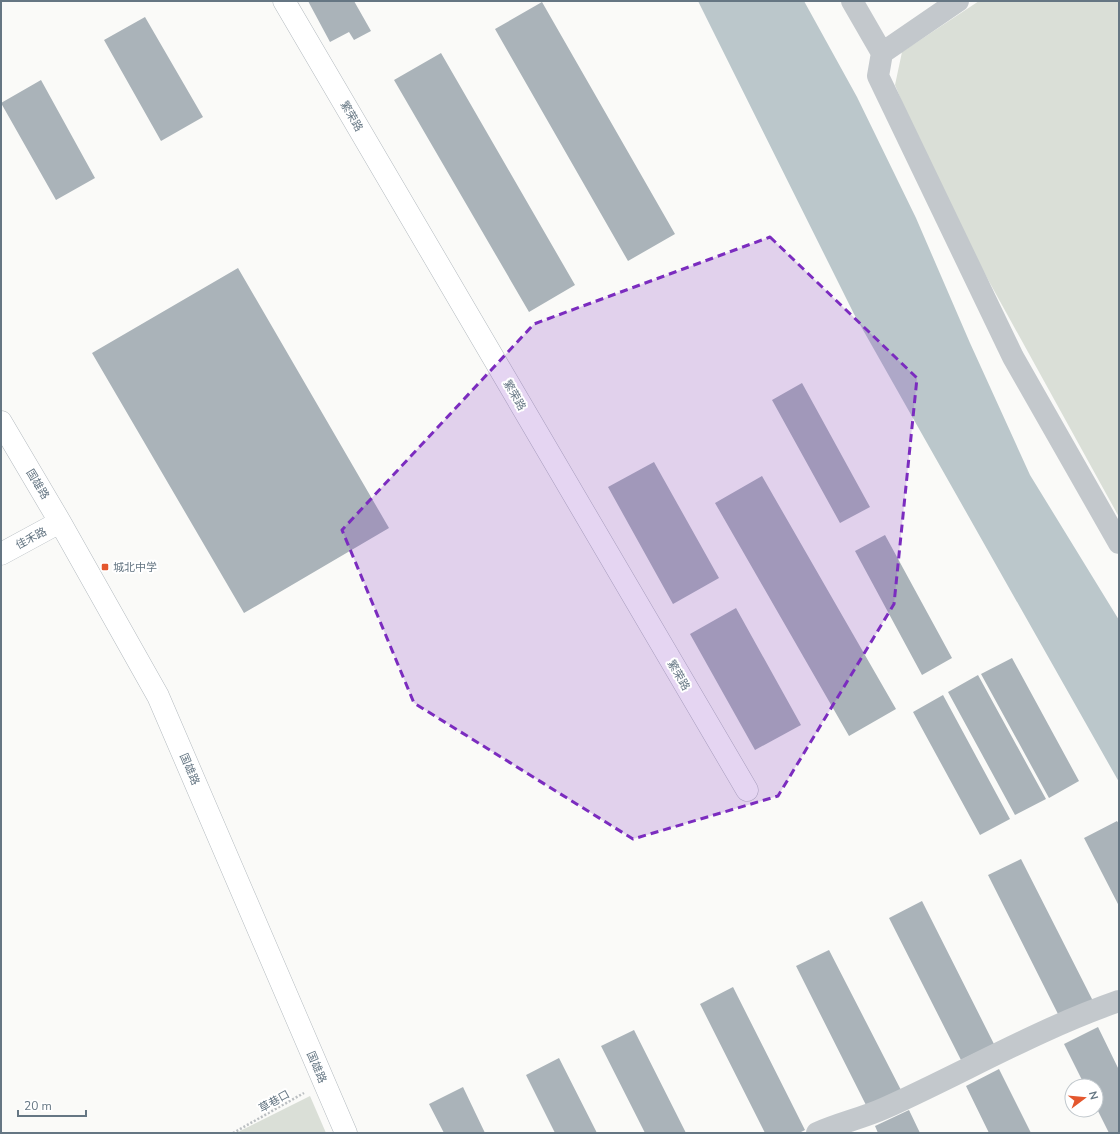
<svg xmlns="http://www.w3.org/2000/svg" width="1120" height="1134" viewBox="0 0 1120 1134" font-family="'Nunito Sans','Noto Sans SC',sans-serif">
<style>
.green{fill:#dadfd7}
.water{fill:#bbc7cb}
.building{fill:#aab3b9}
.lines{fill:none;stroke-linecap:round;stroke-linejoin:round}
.secondary-casing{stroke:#b3babf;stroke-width:23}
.path{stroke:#bbbfc2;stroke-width:2.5;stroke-dasharray:2 2;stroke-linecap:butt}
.street{stroke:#c3c8cc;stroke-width:22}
.secondary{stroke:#fff;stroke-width:22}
.marked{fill:#7b2cbf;fill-opacity:0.2;stroke:#7b2cbf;stroke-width:3;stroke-dasharray:8 5;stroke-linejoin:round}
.poi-dot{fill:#e4572e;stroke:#fff;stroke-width:1.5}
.labels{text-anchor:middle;stroke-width:4;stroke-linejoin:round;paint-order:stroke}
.street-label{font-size:11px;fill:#657683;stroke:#fff}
.poi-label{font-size:11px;fill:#657683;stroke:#fff;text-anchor:start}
</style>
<rect width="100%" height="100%" fill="#fafaf8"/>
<!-- green -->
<path class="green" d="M979,1h140v516l-181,-328 -43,-104 7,-33z
M310,1096l16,37h-90z"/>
<!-- water -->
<path class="water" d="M698,1h106l53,96 59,121 54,125 60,132 89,145v162l-265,-468z"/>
<!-- building -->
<path class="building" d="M308,1h46l17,30 -17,9 -5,-8 -19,10z
M542,2l133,232 -47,27 -133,-232z
M145,17l58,100 -42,24 -57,-101z
M441,53l134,232 -46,27 -135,-232z
M41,80l54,98 -39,22 -55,-97z
M238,268l151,260 -145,85 -152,-260z
M802,383l68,124 -30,16 -68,-123z
M654,462l65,116 -46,26 -65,-117z
M762,476l134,233 -47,27 -134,-233z
M885,535l67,123 -30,17 -67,-124z
M736,608l65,117 -46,25 -65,-116z
M1012,658l67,123 -30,17 -68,-124z
M978,675l68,124 -31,16 -67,-123z
M943,695l67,124 -30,16 -67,-123z
M1117,821l2,3v82l-35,-68z
M1021,859l72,142 -33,17 -72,-143z
M922,901l72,143 -33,16 -72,-142z
M829,950l73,142 -34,17 -72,-143z
M733,987l72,143 -6,3h-34l-65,-129z
M1098,1027l21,43v63h-10l-13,-26v-21h-11l-21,-42z
M634,1030l52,103h-41l-44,-87z
M559,1058l38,75h-42l-29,-58z
M999,1069l32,64h-42l-23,-47z
M463,1087l22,46h-41l-15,-29z
M909,1110l11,23h-42l-3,-7z"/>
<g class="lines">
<!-- secondary casing -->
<g class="secondary-casing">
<path id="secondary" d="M284,1l463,789
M1,422l59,100 98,174 188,437
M1,554l59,-32"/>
</g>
<!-- path -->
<path class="path" d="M233,1133l71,-40"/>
<!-- street -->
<path class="street" d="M852,1l30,52
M958,1l-76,52 -4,23 135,281 106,186
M817,1133c22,-10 46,-15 68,-25 78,-35 153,-79 234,-107"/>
<!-- secondary -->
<use href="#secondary" class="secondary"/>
</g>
<!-- marked area -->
<path class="marked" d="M770,237l147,141 -23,226 -116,192 -145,43 -219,-136 -72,-173 192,-206z"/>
<!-- markers -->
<rect class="poi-dot" x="101" y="563" width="8" height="8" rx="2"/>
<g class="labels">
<!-- street labels -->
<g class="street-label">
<text transform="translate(352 116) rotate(60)" y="4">繁荣路</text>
<text transform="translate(515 395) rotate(60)" y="4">繁荣路</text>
<text transform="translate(38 484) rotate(59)" y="4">国雄路</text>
<text transform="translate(31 538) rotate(-28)" y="4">佳禾路</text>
<text transform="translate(679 675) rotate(60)" y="4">繁荣路</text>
<text transform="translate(190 769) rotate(67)" y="4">国雄路</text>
<text transform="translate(317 1067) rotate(67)" y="4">国雄路</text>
<text transform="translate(274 1101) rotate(-29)" y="4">草巷口</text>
</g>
<!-- poi labels -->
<g class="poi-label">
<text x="113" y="571">城北中学</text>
</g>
</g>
<!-- border -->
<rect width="1120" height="1134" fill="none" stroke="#657683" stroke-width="4"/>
<!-- north arrow -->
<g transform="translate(1084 1098) rotate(74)"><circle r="19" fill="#ffffff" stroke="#c1c8cd"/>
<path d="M0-3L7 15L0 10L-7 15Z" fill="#e4572e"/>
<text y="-6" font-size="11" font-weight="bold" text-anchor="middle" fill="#657683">N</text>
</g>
<!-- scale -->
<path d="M18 1110v6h68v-6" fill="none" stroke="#657683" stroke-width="2"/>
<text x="24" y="1110" font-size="12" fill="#657683" stroke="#ffffff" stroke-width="3" paint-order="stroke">20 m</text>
</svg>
